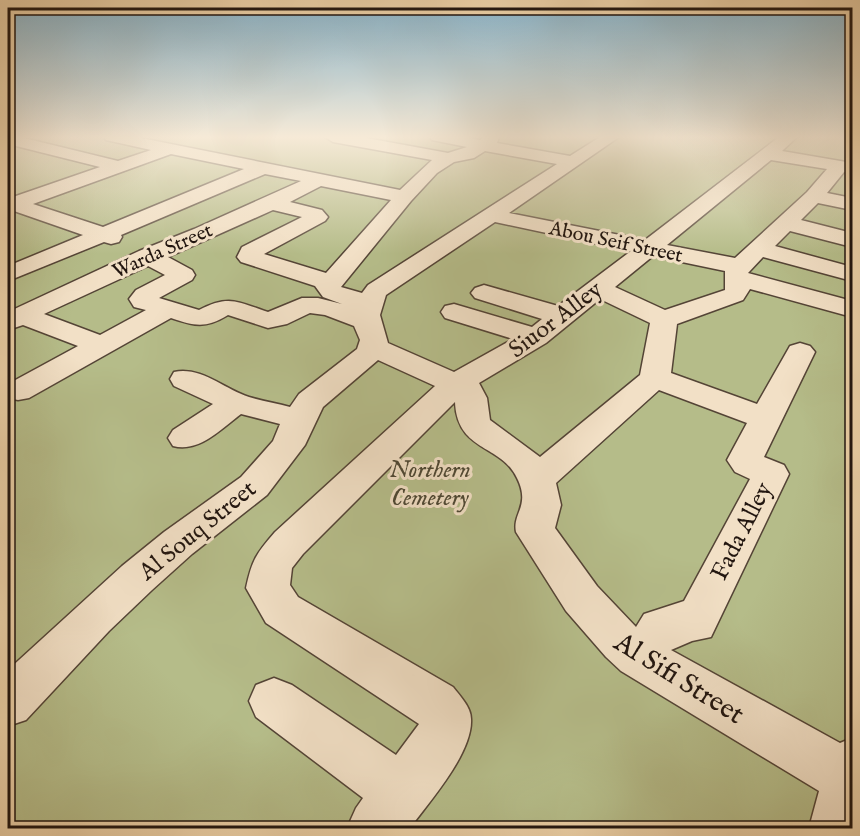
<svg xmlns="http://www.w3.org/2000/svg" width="860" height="836" viewBox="0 0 860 836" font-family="'IM FELL English',serif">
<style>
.green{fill:#b5bc89;stroke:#6c694c;stroke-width:1.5}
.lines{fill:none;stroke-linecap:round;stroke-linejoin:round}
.minor-casing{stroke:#544436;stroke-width:3}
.minor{fill:#f2e0c6;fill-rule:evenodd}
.labels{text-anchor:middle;stroke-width:6;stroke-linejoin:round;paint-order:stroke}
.far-street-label{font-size:20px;fill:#221610;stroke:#f2e0c6}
.street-label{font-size:24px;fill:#221610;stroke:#f2e0c6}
.park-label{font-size:24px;font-style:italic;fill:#4e4834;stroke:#f2e0c6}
.near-street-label{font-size:28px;fill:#221610;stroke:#f2e0c6}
</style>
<rect width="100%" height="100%" fill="#ebd0a7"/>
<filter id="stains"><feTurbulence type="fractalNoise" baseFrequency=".00333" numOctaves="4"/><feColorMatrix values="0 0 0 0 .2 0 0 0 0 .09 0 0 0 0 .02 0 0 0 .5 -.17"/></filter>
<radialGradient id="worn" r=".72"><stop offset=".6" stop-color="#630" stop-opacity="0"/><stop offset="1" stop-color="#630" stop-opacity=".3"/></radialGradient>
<!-- green -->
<path class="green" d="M8,137h844v691h-844z"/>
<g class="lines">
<!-- minor casing -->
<g class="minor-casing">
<path id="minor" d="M8,137h12l98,24 33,-11 -45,-10 -2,-3h32l264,53 32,-30 -99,-18 -8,-5h36l87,16 19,-6 -35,-7 -2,-3h35l15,3 3,-3h16l-2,6 73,13 30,-19h19l-110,76 136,27 134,-103h18l-15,14 70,12v10l-8,-1 -17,21 25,5v12l-34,-7 -17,17 51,13v14l-62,-16 -15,15 77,21v14l-89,-24 -15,16 104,28v16l-102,-28 -7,11 -66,24 -6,49 86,31 33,-58 10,-3 10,3 5,6 -51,105 20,8 5,9 -78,163 -19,4 -21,9 169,93 12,-5v90h-43l10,-37 -198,-120 -15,-14 -40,-46 -50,-79c-4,-19 15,-26 1,-54 -16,-34 -60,-26 -62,-76l-152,152 -11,14 -2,17 8,12 155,90c7,9 18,20 18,32 2,34 -42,83 -61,109h-63l9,-20 7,-10 -107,-81 -7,-16 7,-16 18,-7 18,7 104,70 23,-31 -153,-101 -20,-35c6,-28 10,-34 29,-56l160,-146 -57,-26 -55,47 -18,38 -38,50 -75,59 -40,36 -43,41 -83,89 -18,6v-56l114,-104 42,-34 77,-55 32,-36 7,-17 -39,-10c-20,15 -42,39 -68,32l-5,-8 5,-8 40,-26 -39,-18 -4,-7 4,-7c27,-6 50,17 75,25 13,4 28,6 41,10l9,-13 58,-45 3,-9 -6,-14 -29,-11 -15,-2 -23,11 -19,4 -40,-13c-23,14 -33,11 -57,3l-142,80 -11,2 -10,-2v-14l70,-38 -55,-21 -15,5v-18l131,-61 55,-22 107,-48 -36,-7 -144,61 1,2 -3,5 -8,2 -7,-2 -96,39v-15l75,-31 -69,-24 -6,1v-16l5,1 87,-30 -92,-23zM485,151l72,13 -189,121 -6,8 -21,-6 70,-86 26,-28 17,-11 20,-4zM171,154l73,15 -141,58 -70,-23zM771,160l56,9 -20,23 -72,66 -68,-13zM321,186l70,14 -65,73 -62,-19 61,-33 3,-4 -6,-7 -32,-8zM273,210l29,7 -60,30 -5,10 4,5 74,24 8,11 19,7 -24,-6h-16l-34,14c-30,-10 -39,-18 -69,-2l-40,-12 33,-18 3,-5 -3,-5 -24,-13zM495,222l136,29 -73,55 -74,-21 -9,3 -4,5 4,5 67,21 -10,8 -78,-23 -9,2 -4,6 4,6 68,21 -59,33 -66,-29 -8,-28 6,-20zM653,256l72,15v19l-60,20 -50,-23zM148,266l17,9 -29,15 -7,9 5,8 12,3 -46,25 -56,-21zM600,299l50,24 -10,52 -100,82 -50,-37 -3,-22 -8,-15 67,-40zM659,390l88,33 -20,37 8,12 15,7 -66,122 -40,13 -8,13 -39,-41 -42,-58 6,-23 -5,-22z"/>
</g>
<!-- minor -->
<use href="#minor" class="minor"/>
</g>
<!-- sky -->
<linearGradient id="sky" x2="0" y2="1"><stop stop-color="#88b5cd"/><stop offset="0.54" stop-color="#f6ead7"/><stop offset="1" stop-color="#f6ead7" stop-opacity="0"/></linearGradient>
<rect width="860" height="254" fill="url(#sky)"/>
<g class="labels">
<!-- far-street labels -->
<g class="far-street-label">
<text transform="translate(616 241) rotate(12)" y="7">Abou Seif Street</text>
<text transform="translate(162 250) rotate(-24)" y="7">Warda Street</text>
</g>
<!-- street labels -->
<g class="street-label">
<text transform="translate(555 319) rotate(-37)" y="8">Siuor Alley</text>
<text transform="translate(197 530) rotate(-39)" y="8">Al Souq Street</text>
<text transform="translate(741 531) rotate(-63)" y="8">Fada Alley</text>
</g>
<!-- park labels -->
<g class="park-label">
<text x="430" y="477">Northern<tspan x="430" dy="28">Cemetery</tspan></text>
</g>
<!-- near-street labels -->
<g class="near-street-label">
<text transform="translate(680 677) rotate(32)" y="10">Al Sifi Street</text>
</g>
</g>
<!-- margin -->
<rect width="860" height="836" fill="none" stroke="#ebd0a7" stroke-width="30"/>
<rect x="9" y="9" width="842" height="818" fill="none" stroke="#221610" stroke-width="3"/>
<rect x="15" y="15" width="830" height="806" fill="none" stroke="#221610" stroke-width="1.5"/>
<rect width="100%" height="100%" filter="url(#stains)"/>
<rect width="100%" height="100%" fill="url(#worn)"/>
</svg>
